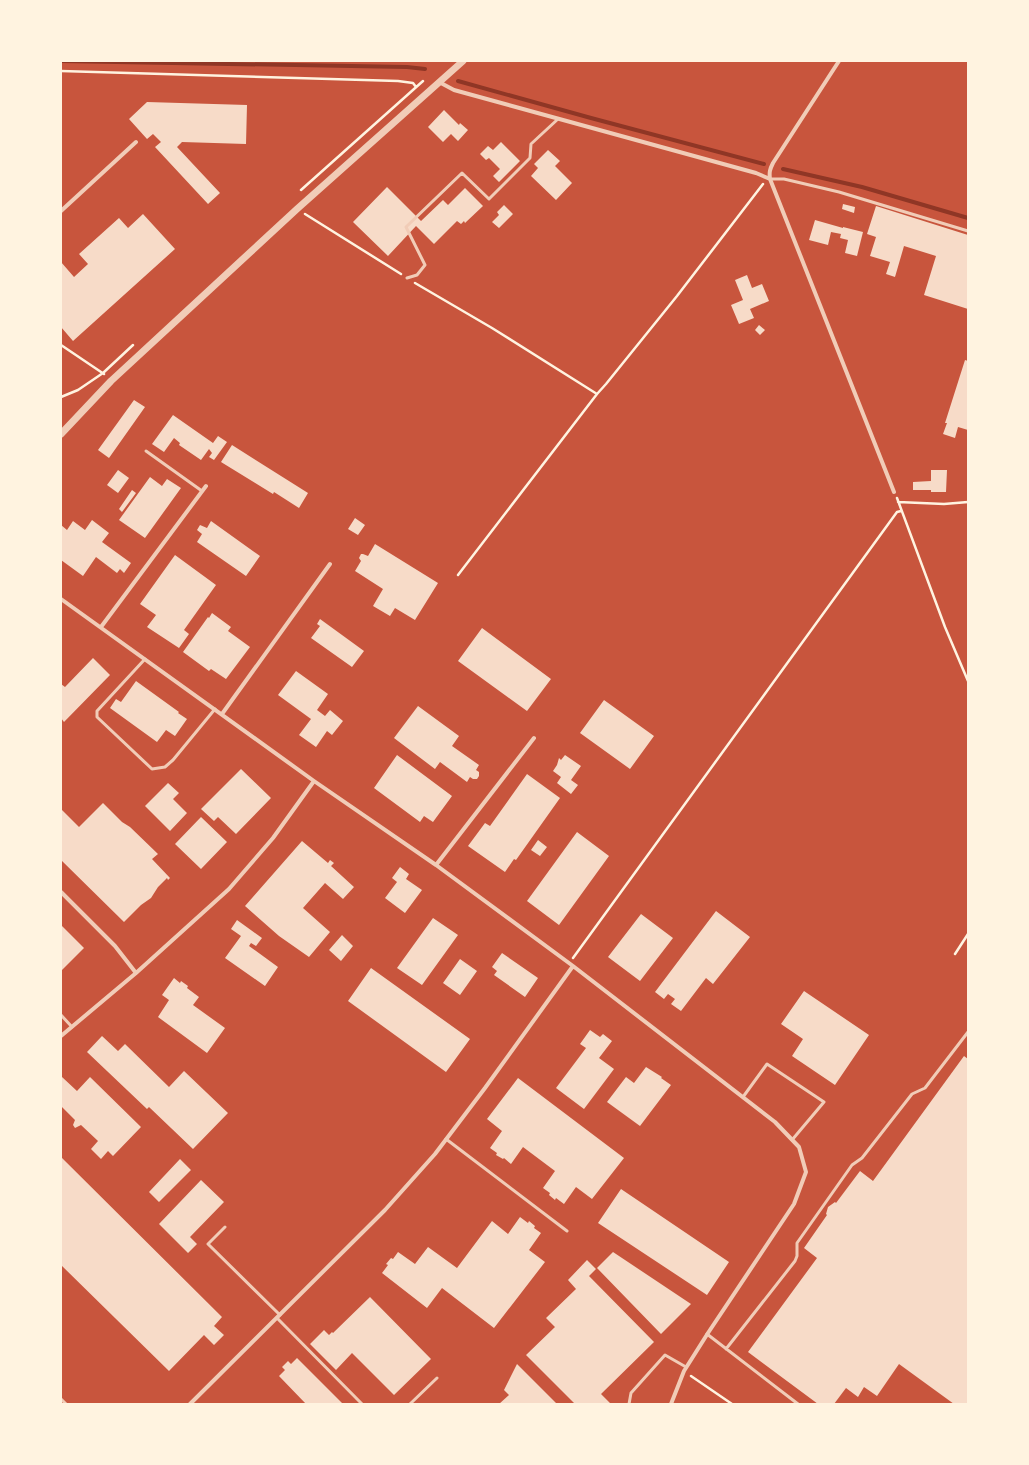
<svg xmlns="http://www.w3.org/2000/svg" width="1029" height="1465" viewBox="0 0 1029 1465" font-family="'PT Sans',sans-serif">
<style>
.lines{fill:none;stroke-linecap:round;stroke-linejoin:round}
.stream{stroke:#8f3625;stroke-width:4}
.building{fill:#f7dbc8}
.path{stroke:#fff3e0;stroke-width:2.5}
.service{stroke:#f1ccb7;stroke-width:3}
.minor{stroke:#f1ccb7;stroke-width:4}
.tertiary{stroke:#f1ccb7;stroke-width:7}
</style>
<rect width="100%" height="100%" fill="#c8553d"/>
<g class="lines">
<!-- stream -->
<path class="stream" d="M61,61l346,6 18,2
M458,81l133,37 173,46
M783,169l79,18 106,31"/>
</g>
<!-- building -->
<path class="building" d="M147,102l100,3 -1,39 -64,-2 -5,5 43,46 -12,11 -53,-57 6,-5 -8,-8 -6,5 -18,-20z
M444,110l15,15 1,-2 8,7 -10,11 -7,-7 -8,8 -15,-15z
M501,142l19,19 -21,21 -6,-6 7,-7 -11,-11 -3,2 -6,-6 8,-8 5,4z
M548,150l12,11 -5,5 17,17 -16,17 -25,-24 7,-8 -4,-4z
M387,187l34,34 22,-21 5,5 17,-17 18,18 -18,17 -1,-2 -3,3 -4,-3 -23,23 -18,-18 -28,30 -35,-34z
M843,204l12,3 -1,6 -12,-4z
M504,205l9,9 -14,14 -7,-6 7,-7 -2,-3z
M876,206l92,29v74l-44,-14 12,-39 -32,-10 -9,31 -9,-3 4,-12 -20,-6 6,-19 -9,-3z
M143,214l32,35 -102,92 -12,-14v-65l13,15 14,-13 -9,-10 40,-36 9,10z
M815,220l28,8v-1l20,5 -6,24 -12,-3 3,-13 -8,-2 1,-4 -10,-2 -3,13 -19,-5z
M747,275l5,13 10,-4 7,17 -19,8 4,9 -15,6 -8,-19 12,-5 -8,-20z
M759,325l6,5 -5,5 -5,-5z
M965,360l3,1v69l-10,-3 -3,11 -12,-4 4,-11h-2z
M134,400l11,7 -36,51 -11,-8z
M173,415l40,28 5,-7 9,6 -13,18 -5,-3 3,-4 -3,-4 -8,11 -22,-15 1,-2 -6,-5 -10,14 -12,-8z
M232,445l76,48 -9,15 -25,-16 -1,2 -52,-32z
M118,470l11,8 -11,15 -11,-8z
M931,470h16l-1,22h-15v-2h-18v-8l18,-1z
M150,477l12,9 5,-7 14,9 -36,50 -26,-18z
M132,490l4,3 -14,19 -3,-3z
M355,518l10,7 -7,10 -10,-6z
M92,520l17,13 -7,9 29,21 -7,10 -4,-4 -3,4 -21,-16 -13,19 -22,-16v-35l6,5 6,-9 12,9z
M211,521l49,35 -14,20 -49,-34 5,-8 -5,-4 3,-5 7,3z
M375,544l63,39 -23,37 -20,-12 -5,8 -17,-10 10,-17 -28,-18 6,-10 -2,-3 2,-4h2l5,2z
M175,555l41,30 -32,45 5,4 -10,14 -32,-21 9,-12 -16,-11z
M212,613l19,14 -3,4 22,16 -24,32 -15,-10 -2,2 -26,-19 25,-35 1,1z
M320,619l44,32 -12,16 -41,-29 9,-12 -3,-2z
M482,628l69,51 -24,32 -69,-50z
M93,658l17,17 -46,47 -3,-4v-34l4,3z
M296,671l32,23 -11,16 8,6 5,-6 13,11 -11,14 -5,-4 -11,16 -17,-12 12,-16 -33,-24z
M136,681l43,31 -1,1 9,6 -12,17 -9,-6 -9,12 -47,-34 6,-9 5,3z
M604,700l50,36 -24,33 -50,-36z
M418,706l41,30 -7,10 27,19 -3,5 3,2v4l-2,3h-4l-3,-2 -3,5 -27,-20 -5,7 -41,-31z
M397,755l55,41 -19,26 -9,-6 -4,6 -46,-34z
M565,755l16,11 -10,14 7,5 -7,9 -14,-11 4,-6 -8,-6 4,-6 2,-7 2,2z
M241,769l30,29 -35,36 -18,-17 -4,4 -13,-12z
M527,774l33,24 -44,62 -2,-1 -9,13 -37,-26 17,-23 5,3z
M168,783l11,10 -6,6 14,14 -17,18 -25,-25z
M103,803l19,19 8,5 28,27 -6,5 18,19 -2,2 -1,-2 -9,9 -7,11 -10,7 -17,17 -63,-62v-51l18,18z
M201,817l26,25 -26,27 -26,-25z
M577,832l32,24 -50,69 -32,-24z
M538,840l9,7 -7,9 -9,-6z
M302,841l26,22 2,-3 4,3 -3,3 23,21 -11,12 -18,-16 -22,25 27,24 -21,25 -30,-21 -34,-30z
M400,867l9,7 -3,5 16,11 -17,23 -20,-15 12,-16 -5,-4z
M716,911l34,26 -37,47 -7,-6 -25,33 -10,-7 4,-5 -7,-5 -4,5 -9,-7z
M641,914l32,24 -33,43 -32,-24z
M433,918l25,17 -36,50 -25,-17z
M237,920l25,18 -6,8 -5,-3 -2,3 29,21 -13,19 -40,-28 16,-22 -10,-7z
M61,925l23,23 -23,23z
M342,935l11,11 -12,15 -12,-11z
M502,953l36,25 -13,19 -31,-22 3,-4 -5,-4z
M460,959l17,12 -17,24 -17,-12z
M371,968l99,71 -24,33 -98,-71z
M174,978l6,5 1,-2 7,5 -1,2 12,9 -6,8 32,23 -18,25 -49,-36 11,-17 -7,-5z
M804,991l65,44 -34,50 -43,-29 11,-17 -22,-15z
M590,1030l10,7 3,-3 9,7 -13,17 15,11 -30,40 -28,-21 30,-40 -6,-4z
M102,1036l16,15 7,-7 44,43 15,-16 44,42 -35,36 -44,-42 -2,2 -60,-57z
M964,1056l4,3v345h-14l-55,-40 -22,32 -13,-9 -6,10 -12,-9 -12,16h-16l-70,-52 69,-94 -13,-10 23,-33 -1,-1 2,-7 7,-5 1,1 24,-32 13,10z
M646,1067l16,10 -1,1 10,7 -31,41 -33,-24 19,-25 8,6z
M62,1077l15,14 13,-14 51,50 -28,29 -5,-5 -7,8 -10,-10 7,-8 -17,-16 -6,3 -2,-3 2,-5 -14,-14v-27z
M518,1078l106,80 -32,41 -16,-12 -12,17 -8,-6 -1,2 -6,-5 1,-2 -7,-5 12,-17 -32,-24 -12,17 -7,-6 -1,1 -7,-4 1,-2 -7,-5 12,-17 -15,-12z
M61,1157l161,160 -8,9 10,9 -10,10 -10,-10 -35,36 -108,-106z
M180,1159l11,11 -32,32 -10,-10z
M201,1180l23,22 -34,35 7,7 -9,9 -29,-29z
M621,1189l108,73 -22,33 -109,-72z
M520,1217l8,6 1,-2 6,5 -1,2 7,5 -12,17 16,12 -51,66 -52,-40 -15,20 -45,-35 6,-8 -2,-1 5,-6 2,1 5,-7 17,12 13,-17 29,21 35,-47 16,13z
M613,1252l78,52 -30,30 -64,-66z
M587,1260l9,9 -7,7 65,66 -53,52 10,10h-36l-49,-49 29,-28 -9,-9 30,-29 -8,-9z
M370,1297l61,62 -37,36 -42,-42 -16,17 -26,-26 14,-14 5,5 3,-3 1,1z
M297,1358l46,46h-37l-27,-28 6,-6 -3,-3 6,-6 3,3z
M517,1364l40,40h-58l10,-9 -5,-5z"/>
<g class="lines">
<!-- path -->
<path class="path" d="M61,71l337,10 15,2 3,4
M301,190l122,-109
M305,214l96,60
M415,283l77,45 105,66 9,-10 71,-88 86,-112
M61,345l43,29
M61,397l17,-7 25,-17 30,-28
M897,498l48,129 23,54
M898,502l46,2 24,-2
M458,575l139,-181
M955,954l13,-20
M573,958l324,-446 4,-1
M691,1376l41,28"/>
<!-- service -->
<path class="service" d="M770,179h14l55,13 129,39
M407,278l10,-3 8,-10 -19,-38 56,-54 27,26 41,-41 1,-14 27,-25
M146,451l56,40
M145,659l-48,52v6l55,52 13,-2 8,-7 42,-51
M61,1015l11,12
M743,1097l24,-33 57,38 -32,38
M446,1139l121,92
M225,1227l-17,17 72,71
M277,1318l85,86
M707,1334l91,70
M726,1349l69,-88 2,-5v-13l55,-78 10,-7 50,-64 13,-6 43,-56
M61,1399l5,5
M410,1404l27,-26
M629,1404l2,-11 34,-38 21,12"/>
<!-- minor -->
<path class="minor" d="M839,61l-66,102c-3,6 -4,9 -3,16l124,313
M439,82l15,8 302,83 14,6
M61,211l75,-69
M61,599l253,182 122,84 137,101 202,156 24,25 7,25 -12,32 -86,129 -24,38 -13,33
M101,627l105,-141
M222,714l108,-150
M436,865l98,-127
M61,892l54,54 21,27
M61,1036l75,-63 93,-84 44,-51 41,-57
M190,1404l195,-194 50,-56 50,-66 88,-122"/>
<!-- tertiary -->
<path class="tertiary" d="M61,434l50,-53 186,-172 166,-148"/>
</g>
<!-- border -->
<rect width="1029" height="1465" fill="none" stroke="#fff3e0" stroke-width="124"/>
</svg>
